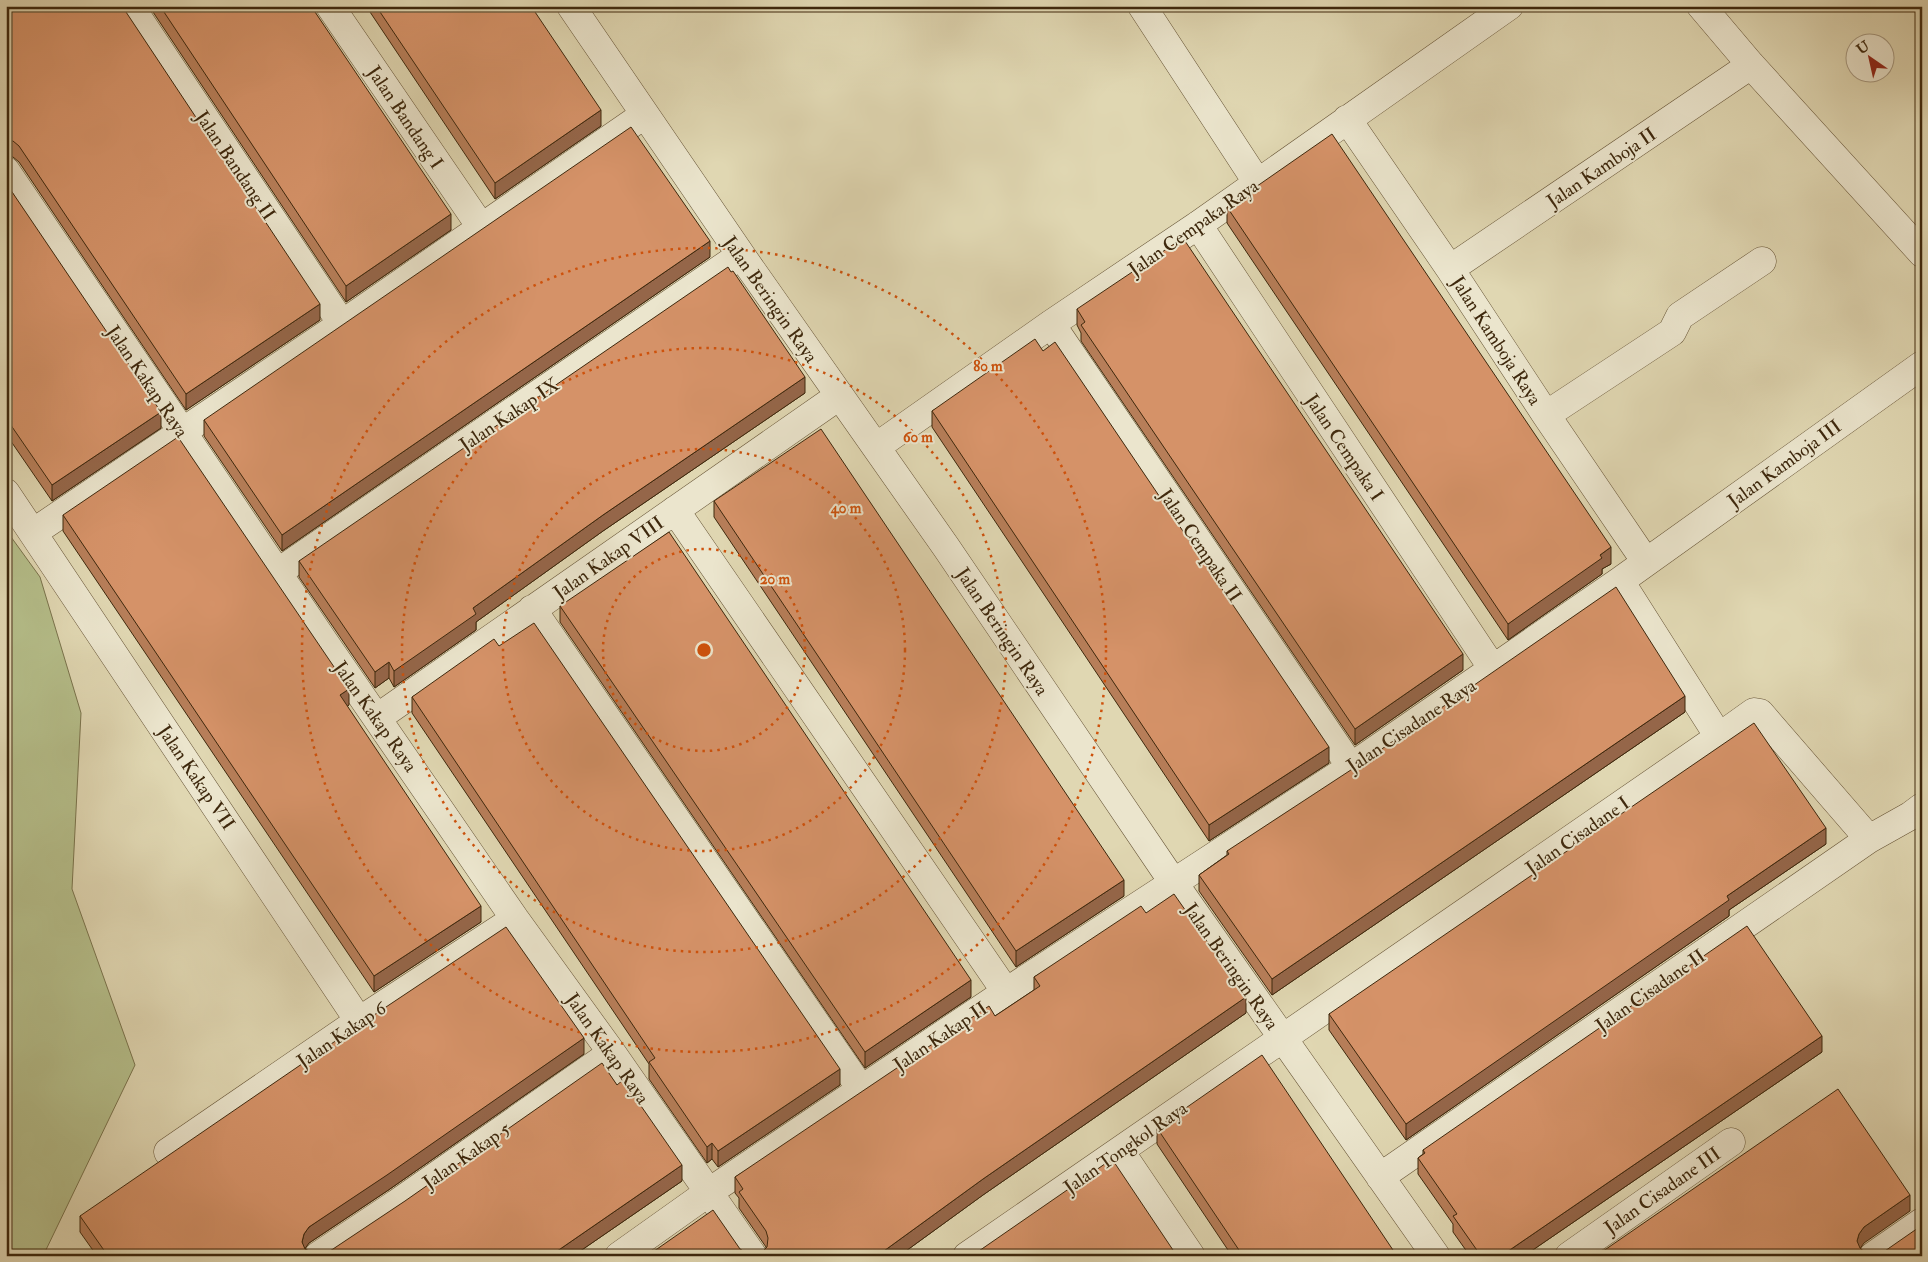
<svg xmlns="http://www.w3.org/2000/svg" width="1928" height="1262" viewBox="0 0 1928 1262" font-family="'IM FELL Double Pica',serif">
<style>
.green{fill:#b5be8a;stroke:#7a734c}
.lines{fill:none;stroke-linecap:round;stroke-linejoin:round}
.minor-casing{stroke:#665436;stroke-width:29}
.minor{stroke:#ebe5cd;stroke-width:28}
.wall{fill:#b77e59;stroke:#3e280d}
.shaded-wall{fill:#956649;stroke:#3e280d}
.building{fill:#d59268;stroke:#3e280d}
.ring{fill:none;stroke:#ce520c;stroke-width:2.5;stroke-dasharray:2.5 5}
.labels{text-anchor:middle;stroke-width:4;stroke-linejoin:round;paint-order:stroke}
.street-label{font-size:19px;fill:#3e280d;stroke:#ebe5cd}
.centre{fill:#ce520c;stroke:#ebe5cd;stroke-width:2.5}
.ring-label{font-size:15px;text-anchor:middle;font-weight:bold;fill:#ce520c;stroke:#ebe5cd;stroke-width:4;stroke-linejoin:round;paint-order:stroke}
</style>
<rect width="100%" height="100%" fill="#e0d7b2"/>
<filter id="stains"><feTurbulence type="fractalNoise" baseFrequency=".004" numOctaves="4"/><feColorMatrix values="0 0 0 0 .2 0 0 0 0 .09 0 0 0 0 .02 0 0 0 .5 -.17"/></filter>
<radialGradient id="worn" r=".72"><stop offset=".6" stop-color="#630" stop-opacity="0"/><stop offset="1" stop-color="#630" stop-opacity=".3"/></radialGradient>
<!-- green -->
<path class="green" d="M6,530l34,47 41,136 -9,176 63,176 -92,191h-37z"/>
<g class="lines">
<!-- minor casing -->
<g class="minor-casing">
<path id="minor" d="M130,6l212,318
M330,6l151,221
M571,6l170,249 205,292 227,335 263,374
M1142,6l115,176
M1701,6l50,59 171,188
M1347,119l103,150 96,146 100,147
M6,171l319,472 190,276 97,134 141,203
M1198,225l295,444
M1450,269l301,-204
M1051,324l300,443
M1546,415l126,-83 8,-16 82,-55
M876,447l175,-123 147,-99 311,-219
M6,493l353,528
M675,510l331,482
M34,532l308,-208 302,-209
M277,573l464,-318
M532,609l329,480
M377,718l462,-322
M1719,737l35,-25 6,1 109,126
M1120,1151l71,105
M168,1152l191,-131 156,-102
M1380,1177l489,-338 41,-23 12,-9
M318,1256l78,-52 216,-151
M619,1256l90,-64 297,-200 345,-225 269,-186 302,-216
M967,1256l752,-519 -99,-156
M1569,1256l162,-114
M1873,1256l49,-34"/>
</g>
<!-- minor -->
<use href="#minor" class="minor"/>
</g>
<!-- wall -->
<path class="wall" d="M6,6l314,314 -134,90 -167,-248 -6,-5 -7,-1z
M149,6h162l140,224 -105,72z
M366,6h165l70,120 -106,73z
M6,183l155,245 -109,73 -46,-67z
M1227,207l384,357 -9,5v5l-94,66 -281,-417z
M710,257l-428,294 -78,-115v-16z
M1077,309l386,361 -108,75 -274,-404v-8l-4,-8z
M1043,351l286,412 -120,78 -277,-414v-16z
M805,393l-202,138 -127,91v8l-82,57 -5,-9 -14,10 -76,-111v-16z
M714,501l410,395 -108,71 -302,-450z
M63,515l286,190 -2,1 134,216 -107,70 -311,-461z
M560,606l411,391 -106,71 -305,-446z
M499,646l341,439 -122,82 -6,-8 -5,4 -58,-84v-15l-237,-351v-16z
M1685,712l-413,283 -73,-104v-16l28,-20v-4z
M1826,844l-97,66v6l-323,224 -77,-110v-16z
M1146,913l100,100 -263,182 -84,61h-252l93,-7 7,5 7,2 7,-3 5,-5v-1l-27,-39v-10l-4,-5v-16l260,-161 39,-26v-13z
M1822,1052l-298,204h-54l-17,-24v-8l-35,-50v-16l5,-4v-4z
M584,1054l-197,137 -78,52 -4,5 7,6 7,2 363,-75 -109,75h-476l-17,-24v-16z
M1157,1128l240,128h-165l-75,-112z"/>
<!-- shaded-wall -->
<path class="shaded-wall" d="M601,110v16l-106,73v-16z
M451,214v16l-105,72v-16z
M710,241v16l-428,294v-16z
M320,304v16l-134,90v-16z
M805,377v16l-202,138 -127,91v8l-82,57v-16l79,-63 130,-93z
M161,412v16l-109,73v-16z
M1611,547v17l-9,5v5l-94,66v-16z
M1463,654v16l-108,75v-16z
M389,662v16l-14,10v-16z
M349,689v16l-9,6v-16z
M1685,696v16l-413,283v-16z
M1329,747v16l-120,78v-16z
M1826,828v16l-97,66v6l-323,224v-16l321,-228z
M1124,880v16l-108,71v-16z
M481,906v16l-107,70v-16z
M971,980v17l-106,71v-16z
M1246,997v16l-263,182 -84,61h-22l106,-77z
M1822,1036v16l-298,204h-23z
M584,1038v16l-197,137 -78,52 -5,7 -2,-8 2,-8 5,-7z
M840,1069v16l-122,82v-16z
M712,1143v16l-5,4v-16z
M682,1165v16l-109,75h-23z
M1910,1195v16l-46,32 -5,7 -2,-9 2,-7 5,-7z"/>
<!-- building -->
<path class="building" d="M6,6h116l198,298 -134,90 -167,-248 -6,-5 -7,-1z
M160,6h151l140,208 -105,72z
M376,6h155l70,104 -106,73z
M631,127l79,114 -428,294 -78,-115z
M1332,134l279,413 -11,8 2,3 -94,66 -281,-417z
M6,183l155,229 -109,73 -46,-67z
M1183,238l280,416 -108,75 -274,-404 4,-3 -8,-13z
M728,267l3,5 2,-1 72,106 -202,138 -130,93 3,6 -82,57 -5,-9 -14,10 -76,-111z
M1035,339l8,12 12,-9 274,405 -120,78 -277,-414z
M821,429l303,451 -108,71 -302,-450z
M178,437l171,252 -9,6 141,211 -107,70 -311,-461z
M669,532l302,448 -106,72 -305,-446z
M1616,587l69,109 -413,283 -73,-104 30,-21 -2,-3 133,-87z
M534,623l306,446 -122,82 -6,-8 -5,4 -58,-85 6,-4 -243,-361 82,-58 5,7z
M1754,723l72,105 -99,68 2,4 -323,224 -77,-110z
M1174,894l72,103 -263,182 -106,77h-230l66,-46 27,39 7,5 7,2 7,-3 6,-6 1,-9 -2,-7 -27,-39 4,-3 -8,-12 254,-171 6,10 45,-30 -6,-9 107,-71 5,7z
M1747,926l75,110 -321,220h-20l-28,-40 4,-2 -39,-56 7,-5 -2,-3z
M506,927l78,111 -197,137 -78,52 -5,7 -2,8 3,7 7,5 7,2 8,-3 78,-52 197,-138 15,22 6,-5 59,85 -132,91h-442l-28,-40 270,-185z
M1262,1055l135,201h-154l-86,-128z
M1838,1089l72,106 -46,32 -5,7 -2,7 3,7 7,6 8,1 7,-2 36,-25 4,5v23h-326z
M1112,1159l65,97h-217l2,-2 7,1 7,-2z"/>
<!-- distance rings -->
<g class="ring">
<circle cx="704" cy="650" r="101"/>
<circle cx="704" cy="650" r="201"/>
<circle cx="704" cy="650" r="302"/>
<circle cx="704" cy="650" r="402"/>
</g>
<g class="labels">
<!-- street labels -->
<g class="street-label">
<text transform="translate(406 117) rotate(56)" y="7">Jalan Bandang I</text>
<text transform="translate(236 165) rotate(56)" y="7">Jalan Bandang II</text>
<text transform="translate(1601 167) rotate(-34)" y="7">Jalan Kamboja II</text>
<text transform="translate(1193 227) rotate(-35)" y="7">Jalan Cempaka Raya</text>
<text transform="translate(771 299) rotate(55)" y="7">Jalan Beringin Raya</text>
<text transform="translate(1497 340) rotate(57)" y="7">Jalan Kamboja Raya</text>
<text transform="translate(148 381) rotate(56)" y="7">Jalan Kakap Raya</text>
<text transform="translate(509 414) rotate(-34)" y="7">Jalan Kakap IX</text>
<text transform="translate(1345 447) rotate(56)" y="7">Jalan Cempaka I</text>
<text transform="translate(1784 463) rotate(-36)" y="7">Jalan Kamboja III</text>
<text transform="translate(1201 545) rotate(56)" y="7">Jalan Cempaka II</text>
<text transform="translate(608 557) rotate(-35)" y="7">Jalan Kakap VIII</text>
<text transform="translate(1003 631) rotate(56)" y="7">Jalan Beringin Raya</text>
<text transform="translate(376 716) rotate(55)" y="7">Jalan Kakap Raya</text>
<text transform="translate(1411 725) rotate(-34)" y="7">Jalan Cisadane Raya</text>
<text transform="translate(197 777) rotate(56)" y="7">Jalan Kakap VII</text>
<text transform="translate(1577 835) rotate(-35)" y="7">Jalan Cisadane I</text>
<text transform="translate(1232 966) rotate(55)" y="7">Jalan Beringin Raya</text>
<text transform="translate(1650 990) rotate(-35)" y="7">Jalan Cisadane II</text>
<text transform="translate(341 1034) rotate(-34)" y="7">Jalan Kakap 6</text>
<text transform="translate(940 1036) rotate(-34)" y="7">Jalan Kakap II</text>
<text transform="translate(608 1048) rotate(55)" y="7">Jalan Kakap Raya</text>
<text transform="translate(1125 1147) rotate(-35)" y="7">Jalan Tongkol Raya</text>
<text transform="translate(466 1155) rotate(-35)" y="7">Jalan Kakap 5</text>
<text transform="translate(1662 1190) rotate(-35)" y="7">Jalan Cisadane III</text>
</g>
</g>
<circle cx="704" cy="650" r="8" class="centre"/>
<g class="ring-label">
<text x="988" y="371">80 m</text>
<text x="918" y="442">60 m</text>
<text x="846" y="513">40 m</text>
<text x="775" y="584">20 m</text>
</g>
<!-- margin -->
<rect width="1928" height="1262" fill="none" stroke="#e0d7b2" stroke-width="25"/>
<rect x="8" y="8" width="1913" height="1247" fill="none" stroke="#3e280d" stroke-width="2.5"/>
<rect x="12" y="12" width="1903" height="1237" fill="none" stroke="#3e280d"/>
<!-- north arrow -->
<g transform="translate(1870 58) rotate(326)"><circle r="24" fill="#ebe5cd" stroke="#a69980"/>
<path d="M0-4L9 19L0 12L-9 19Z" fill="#8f2418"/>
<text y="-8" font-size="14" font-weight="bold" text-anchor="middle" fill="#3e280d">U</text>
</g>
<rect width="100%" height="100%" filter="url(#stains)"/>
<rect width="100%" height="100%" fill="url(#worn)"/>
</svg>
